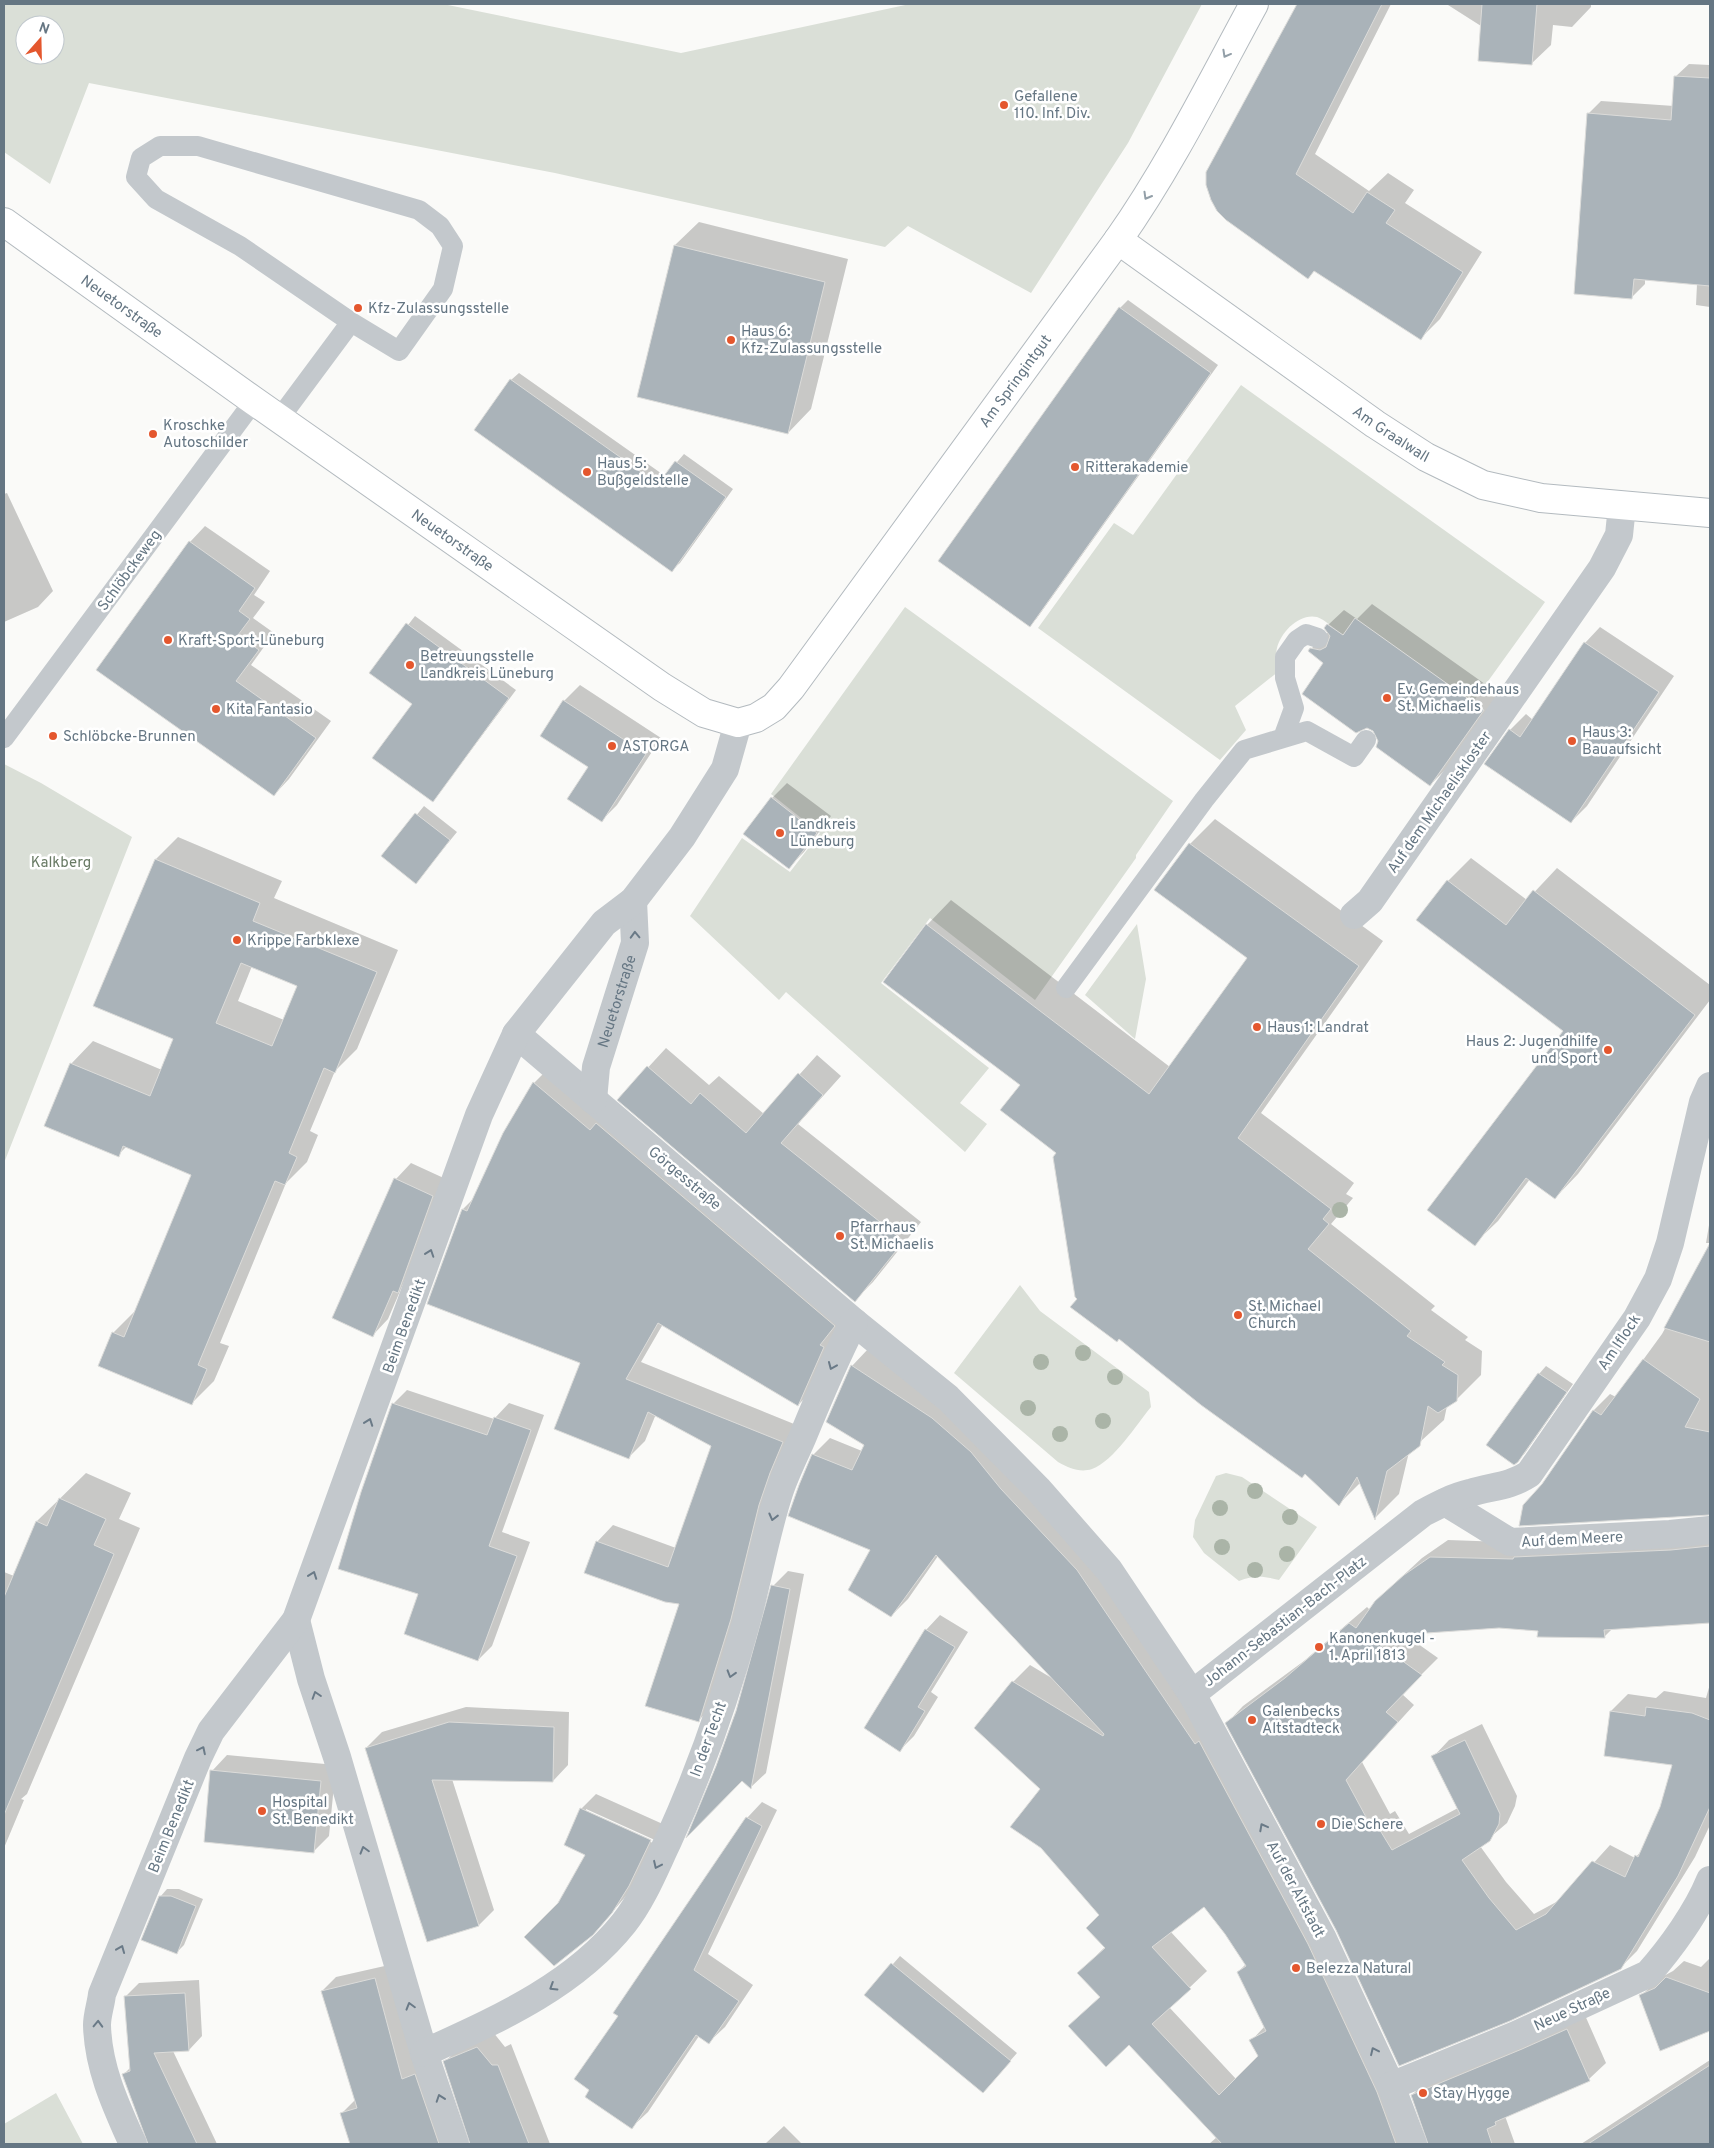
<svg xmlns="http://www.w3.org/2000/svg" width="1714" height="2148" viewBox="0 0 1714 2148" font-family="Overpass,sans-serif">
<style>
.green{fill:#dadfd7;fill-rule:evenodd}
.shadow{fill:#0003;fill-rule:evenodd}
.building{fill:#aab3b9;stroke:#dcdcda;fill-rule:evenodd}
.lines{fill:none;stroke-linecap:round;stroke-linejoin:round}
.secondary-casing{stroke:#b3babf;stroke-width:30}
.lane{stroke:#c3c8cc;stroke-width:20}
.street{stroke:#c3c8cc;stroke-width:28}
.secondary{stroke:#fff;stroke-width:28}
.tree{fill:#aab4a7}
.oneway{stroke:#939fa8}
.oneway2{stroke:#6a7a87}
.poi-dot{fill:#e4572e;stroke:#fff;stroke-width:2}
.labels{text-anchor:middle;stroke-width:5;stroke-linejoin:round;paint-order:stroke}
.poi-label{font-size:15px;fill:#657683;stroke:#fff;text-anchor:start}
.street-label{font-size:15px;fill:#657683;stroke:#fff}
.park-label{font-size:15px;fill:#687a64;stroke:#fff}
</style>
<rect width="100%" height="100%" fill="#fafaf8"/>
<!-- green -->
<path class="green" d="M4,4h439l238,49 229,-49h292l-74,139 -97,150 -123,-67 -23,21 -330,-74 -466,-90 -39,101 -46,-32zM25,25h30v30h-30z
M1241,385l304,217 -72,100 -117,-83 -13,16c-6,-4 -19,-16 -26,-18 -18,-4 -36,15 -40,31 -2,7 1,16 2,23l-44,35 11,24 -26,30 -182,-132 76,-105 19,12z
M905,607l268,194 -37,54v3l-101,142 -105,-82 -49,65 108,85 -29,35 27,21 -22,28 -179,-160 -7,8 -89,-84 52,-78 48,34 30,-39 -49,-39z
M4,764l37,19 91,54 -128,326z
M1137,924l9,55 -11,60 -50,-44z
M1020,1285l20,26 109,81 2,15c-15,18 -37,54 -59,62 -12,4 -23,-1 -34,-7l-104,-89z
M1226,1473l16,4 75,50 -38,53c-15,-4 -25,-5 -40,1l-35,-28 -11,-16 2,-17 21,-44z
M56,2093l27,51h-79v-20z"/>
<!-- shadow -->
<path class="shadow" d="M1299,4h92l-76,150 54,37 19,-18 26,17 -9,13 77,49 -42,67 -19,19 -106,-68 -7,7 -54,-188z
M1449,4h142v3l-19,20 -19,-2 -2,20 -20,19 -50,-38 -33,-21z
M1689,64l21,1v242l-14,-2 1,-21 -52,-5v5l-13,13 -44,-183 13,-13 73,5 1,-29z
M699,222l149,37 -37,150 -23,24 -150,-37 37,-151z
M1128,300l90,65 -181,253 -7,7 90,-317z
M519,373l146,103 19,-22 49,35 -53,74 -8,7 -161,-190z
M7,493l46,98 -15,16 -34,15v-128z
M205,526l65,45 -16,24 11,7 -12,16 21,15 -23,32 80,56 -42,58 -15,16 -84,-253z
M1372,604l127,90 -53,75 -16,16 -51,-44 -5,-11 -49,-68 -14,-13 17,-17v-7l16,-15 13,9z
M415,616l101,74 -83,111 -19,-97 -43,-31z
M1600,627l74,49 -87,130 -16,16 -85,-58 24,-34 16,-16 7,6 52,-77z
M580,685l81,53 -44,67 -15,15 -12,-53 -26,-66z
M787,783l44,33 -27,36 -15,15 -17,-69z
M424,806l33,26 -41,50 -33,-26z
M1215,819l168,122 -122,172 93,70 -8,11 7,4 -22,26 104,82 -4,4 37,27 -3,3 17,11 -1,24 -25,25 -9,6 -3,14 -35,32 -10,42 -24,24 -14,-36 -22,22 -33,-32 -228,-173 -20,-146 -37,-68 -94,-160 24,-25 219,167 79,-109 -59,-114z
M178,837l104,44 -8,17 124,52 -41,99 -22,22 -25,60 8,4 -11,27 -21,21 -66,160 9,3 -15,35 -22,22 -92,-38 13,-32 23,-23 57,-136 -66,-28 -9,9 -47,-91 22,-23 69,29 13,-31 -19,-180zM252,966l46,19 -14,35 -46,-19z
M1471,858l56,42 30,-32 153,117v15l-132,174 -23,24 -25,-19 -32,42 -24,23 91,-213 -117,-150z
M666,1048l43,37 10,-9 45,38 53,-59 24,21 -43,48 123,98 -48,60 -18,18 -236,-201z
M551,1066l299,243 -35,79 -17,17 -135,-81 -22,38 158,64 -84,278 -17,17 -18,-118 -83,-61 16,-17 63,23 36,-103 -56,-31 -11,27 -17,17 -46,-95 -153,-60 34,-94 11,-11 30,-64 30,-51z
M411,1163l37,17 -60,139 -15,16 23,-156z
M1710,1219v24h-4z
M1710,1261v252l-167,-29 51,-74 16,-16 6,3 46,-63 31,-56z
M868,1349l150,123 194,256 208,411 9,4 -17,-48 17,-17 155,-65 22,50 -17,16 -84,37 10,28h-306l8,-7 -138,-164 26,-26 -5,-33 -58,-125 -29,-107 17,-17 25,15 -117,-124 -30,43 -17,17 -19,-66 -59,-95 17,-17 32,13 4,-6 -14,-79zM1204,1905l22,28 20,31 -8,8 27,54 -14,15 8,15 -23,23 -67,-72 38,-36 -37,-40z
M1546,1366l27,18 -48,69 -8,8 22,-87z
M407,1390l87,29 15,-16 35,12 -42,117 28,10 -38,104 -14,14 -58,-67 -27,-189z
M86,1473l45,20 -12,26 21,9 -113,266 -6,5 3,1 -20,48v-276l10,4 23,-55z
M1710,1531v91l-97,6 -9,9 -105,-10 -95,7 34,24 -36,36 12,11 -52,57 28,52 5,-3 14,23 49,-26 -25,-51 16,-17 33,-16 35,72 -2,10 -8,17 -27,23 26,36 28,32 26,-14 50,-55 25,13 8,-9 19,-41 11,-44 -62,-53 17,-17 28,4 8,-7 42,7 4,-14v141l-15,32 -58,94 -17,17 -283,-39 -110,-206 16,-17 61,-45 63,-54 3,3 24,-26 28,-26 26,-18 82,3z
M788,1571l16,3 -38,199 -15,14 -9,-7 -5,-69 36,-125z
M940,1615l28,17 -37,60 7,5 -24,39 -14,14 26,-120z
M466,1707l103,5 -1,53 -15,16 -101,-2 42,131 -15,15 -51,15 -62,-192 16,-16z
M227,1755l109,10 -7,71 -15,15 -102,-80z
M596,1794l69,31 -8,16 -71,-32v3l69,32 -23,45 -25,29 -48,-14 27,-49 -5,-46z
M762,1802l15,8 -69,144 45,31 -28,42 -16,15 -10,-6 -51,76 -16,15 -13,-112 128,-197z
M167,1889h12l24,10 -19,46 -7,7 -17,-55z
M900,1956l117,97 -34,39 -117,-97z
M1710,1958v71l-49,21 -20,-54 17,-17 15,-8 11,-10 17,6z
M389,1965l58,179h-95l-11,-30 15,-15 -34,-108 14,-14z
M199,1980l3,56 -13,14 -16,1 44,93h-68l-1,-7 -25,-62 8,-8 -5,-71 13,-13z
M493,2032l12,15 6,-3 39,100h-67l-38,-82 15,-16z
M1710,2060v84h-129z
M784,2126l18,18h-37z"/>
<!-- building -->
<path class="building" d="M1297,4h85l-86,170 57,39 14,-21 28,18 -9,13 77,49 -42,68 -107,-69 -6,8 -82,-59 -9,-9 -6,-11 -5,-15v-13z
M1482,4h55l-5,61 -54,-4z
M1674,76l36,2v208l-76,-7 -2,20 -58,-5 13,-181 84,7z
M674,245l151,37 -37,152 -151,-37z
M1119,307l92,66 -181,254 -92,-66z
M510,379l148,105 17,-23 51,36 -54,75 -198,-142z
M189,541l66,47 -16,23 11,8 -12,16 21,15 -23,31 80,57 -42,58 -178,-126z
M1355,618l129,92 -54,76 -54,-39 2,-6 -5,-10 -6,-3 -11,5 -54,-39 21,-31 -15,-12 2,-3 10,2 6,-3 4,-11 -6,-8 3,-4 16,11z
M406,623l103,75 -76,104 -61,-44 40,-54 -43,-31z
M1584,642l75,50 -88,131 -87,-59 25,-35 11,8z
M563,700l83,54 -44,68 -35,-23 21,-32 -48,-31z
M771,797l46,36 -28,36 -46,-35z
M415,813l35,27 -34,44 -35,-28z
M1189,843l170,123 -121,172 93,71 -8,10 6,5 -21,25 103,82 -4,5 38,26 -3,3 16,10 -1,26 -19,12 -10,-7 -8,40 -33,25 -12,49 -18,-43 -18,29 -34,-32 -3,4 -101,-73 -82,-66 -2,3 -47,-35 7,-8 -2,-2 -22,-140 3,-4 -56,-43 20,-25 -137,-103 43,-58 223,170 98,-136 -93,-68z
M155,859l105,44 -7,18 124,51 -42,101 -11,-5 -35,85 8,4 -12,28 -10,-4 -77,184 9,4 -15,36 -94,-39 14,-34 12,5 67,-162 -68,-29 -4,11 -75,-31 26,-63 80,33 23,-57 -80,-33zM241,963l56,23 -25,60 -56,-23z
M1447,880l59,45 27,-35 162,125 -140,184 -29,-21 -51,68 -48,-36 136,-179 -147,-111z
M647,1066l44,38 9,-11 46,40 52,-60 25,22 -42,48 123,98 -49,61 -238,-202z
M533,1082l57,48 6,-7 239,203 -15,19 4,2 -26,59 -140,-83 -32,56 157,63 -13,31 -11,32 -28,114 -32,103 -54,-16 34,-102 -14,-2 -81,-29 12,-32 72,26 43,-121 -63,-34 -19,47 -75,-30 26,-66 -153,-59 35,-95 5,2 36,-78z
M394,1178l39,18 -35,97 -5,-2 -20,46 -41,-19z
M1710,1243v99l-46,-14z
M1643,1359l57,40 -15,28 25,5v83l-191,11 4,-21 19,-21 51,-74 8,5z
M851,1365l81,53 39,34 30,37 76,81 118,174 4,-3 109,203 69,148 19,52h-174l-93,-99 -23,22 -38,-41 32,-29 -23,-24 28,-25 -19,-20 13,-13 -58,-67 -31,-21 30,-38 -66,-61 38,-47 91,55 1,-2 -168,-179 -45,62 -43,-27 22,-40 -82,-34 11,-31 13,-31 40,16 12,-25 -38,-23zM1204,1907l21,27 21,32 -9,6 29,59 -17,9 9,16 -39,39 -67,-71 39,-35 -39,-42z
M1538,1373l29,19 -49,70 -4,3 -28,-20z
M392,1403l95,32 7,-18 37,13 -42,116 28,10 -39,105 -74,-27 14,-40 -80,-25 23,-77z
M59,1498l47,21 -12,26 20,9 -110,261v-218l32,-76 11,5z
M1710,1546v77l-106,7 1,8 -68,-1 1,-6 -39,-3 -130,9 53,38 -36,37 12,10 -52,58 27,50 5,-3 14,23 68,-36 -29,-58 34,-16 35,74 -1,10 -9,17 -28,19 27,38 27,32 30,-16 46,-53 33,16 10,-22 3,2 22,-50 12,-42 -68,-9 6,-45 35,5 1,-9 46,6 18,7v87l-32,69 -57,93 -111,52 -111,45 -63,-136 -111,-207 60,-45 64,-55 7,5 19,-27 29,-26 26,-18 83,2 1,-2 157,-7z
M771,1585l19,4 -39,200 -9,-8 -56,57 30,-72 20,-55z
M925,1629l30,18 -37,60 7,4 -25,41 -36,-24z
M449,1722l105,5 -1,55 -121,-2 47,146 -52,16 -62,-194z
M210,1770l111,11 -7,72 -110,-11z
M580,1808l71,32 -22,46 -17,27 -19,22 -39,31 -30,-29 34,-34 27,-48 -21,-10z
M746,1817l16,9 -68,144 45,31 -30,43 -13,-9 -64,94 -47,-32 4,-7 -15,-11 44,-63 -5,-3z
M159,1896h12l25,10 -19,48 -36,-14z
M891,1963l120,98 -28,32 -119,-98z
M1666,1977l44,16v38l-50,20 -21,-56 16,-7z
M375,1978l27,101 13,-5 24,70h-89l-10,-31 17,-5 -36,-117z
M185,1993l4,58 -35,2 43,91h-49l-26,-70 8,-3 -6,-75z
M1567,2029l23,52 -95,41 1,3 -9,4 5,15h-64l-17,-49 111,-46z
M477,2047l15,18h6l31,79h-59l-27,-83z
M1710,2065v79h-122z"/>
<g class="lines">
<!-- secondary casing -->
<g class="secondary-casing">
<g id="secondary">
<path id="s2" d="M4,222l250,179 408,286 42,26 34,10 18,-5 18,-11 17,-19 327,-448c52,-74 93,-157 136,-236"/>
<path id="s3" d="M1118,240l257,184 51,33 57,28 58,13 169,15"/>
</g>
</g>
<!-- lane -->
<path class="lane" d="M160,146h38l221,64 21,16 13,20 -10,43 -44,62 -48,-29 -111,-76 -84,-47 -20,-22 5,-19z
M279,419l72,-97
M4,738l250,-337
M1283,738l11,-30 -9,-30v-21l12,-17 9,-6 12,4
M1066,988l138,-188 40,-50 63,-19 47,26 12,-17"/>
<!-- street -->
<g class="street">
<path d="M1354,915l16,-14 232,-333 17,-33 3,-29"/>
<path d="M516,1034l338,288 94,76 90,91 71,81 83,124 130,243 69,149 22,58"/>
<path id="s1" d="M593,1100l3,-33 39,-124 -2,-42"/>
<path d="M1445,1502l65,40 160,-8 40,-4"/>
<path d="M296,1620l15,59 26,78 87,296 31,91"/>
<path d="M1192,1694l231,-181c15,-8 30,-16 47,-20 22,-7 39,-6 59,-19l108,-156 21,-39 12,-36 33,-141 7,-16"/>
<path d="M424,2053c72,-33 149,-66 200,-130 19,-24 31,-55 44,-82 32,-70 58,-144 78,-218 12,-43 19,-87 33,-130 6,-19 16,-38 24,-57 16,-39 32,-77 51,-114"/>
<path d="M1391,2086l125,-51 132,-61c23,-26 49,-62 62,-94"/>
<path d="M133,2144c-17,-38 -35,-76 -36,-119 0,-10 4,-21 5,-31l96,-236 13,-27 85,-111 183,-505 37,-81 88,-111 29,-22 49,-64 43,-68 13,-46"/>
</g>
<!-- secondary -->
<use href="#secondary" class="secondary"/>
</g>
<!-- trees -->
<g class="tree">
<circle cx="1340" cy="1210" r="8"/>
<circle cx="1083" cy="1353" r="8"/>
<circle cx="1041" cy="1362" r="8"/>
<circle cx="1115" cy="1377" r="8"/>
<circle cx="1028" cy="1408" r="8"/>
<circle cx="1103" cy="1421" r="8"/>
<circle cx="1060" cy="1434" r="8"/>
<circle cx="1255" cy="1491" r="8"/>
<circle cx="1220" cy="1508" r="8"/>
<circle cx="1290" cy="1517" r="8"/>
<circle cx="1222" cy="1547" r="8"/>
<circle cx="1287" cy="1554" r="8"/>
<circle cx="1255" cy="1570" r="8"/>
</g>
<!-- one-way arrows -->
<defs><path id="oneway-chevron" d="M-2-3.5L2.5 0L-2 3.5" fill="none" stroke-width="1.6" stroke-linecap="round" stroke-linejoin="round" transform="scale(1.25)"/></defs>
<g class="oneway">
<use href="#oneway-chevron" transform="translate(1226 54) rotate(119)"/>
<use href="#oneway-chevron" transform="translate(1147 196) rotate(120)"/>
</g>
<g class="oneway2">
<use href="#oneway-chevron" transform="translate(635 935) rotate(-92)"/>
<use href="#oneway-chevron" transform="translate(430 1253) rotate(-71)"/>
<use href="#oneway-chevron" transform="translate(832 1366) rotate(113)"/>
<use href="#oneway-chevron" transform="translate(369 1422) rotate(-70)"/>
<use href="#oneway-chevron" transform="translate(773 1517) rotate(104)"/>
<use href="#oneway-chevron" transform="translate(313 1575) rotate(-70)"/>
<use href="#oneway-chevron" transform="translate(731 1674) rotate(107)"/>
<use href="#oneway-chevron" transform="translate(316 1695) rotate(-108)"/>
<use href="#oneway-chevron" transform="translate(202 1750) rotate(-64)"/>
<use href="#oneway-chevron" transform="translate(1263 1827) rotate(-118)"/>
<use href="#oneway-chevron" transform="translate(364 1850) rotate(-106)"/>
<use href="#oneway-chevron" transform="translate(657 1865) rotate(115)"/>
<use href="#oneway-chevron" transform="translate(121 1949) rotate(-68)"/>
<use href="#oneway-chevron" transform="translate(553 1987) rotate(148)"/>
<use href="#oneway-chevron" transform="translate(410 2006) rotate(-106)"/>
<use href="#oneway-chevron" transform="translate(98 2024) rotate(-88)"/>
<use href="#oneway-chevron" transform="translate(1374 2051) rotate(-115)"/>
<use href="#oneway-chevron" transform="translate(440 2098) rotate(-109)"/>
</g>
<!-- markers -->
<g class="poi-dot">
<circle cx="1004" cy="105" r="5"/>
<circle cx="358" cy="308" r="5"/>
<circle cx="731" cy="340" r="5"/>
<circle cx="153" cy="434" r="5"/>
<circle cx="1075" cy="467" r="5"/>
<circle cx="587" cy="472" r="5"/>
<circle cx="168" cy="640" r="5"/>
<circle cx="410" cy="665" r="5"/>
<circle cx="1387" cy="698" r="5"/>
<circle cx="216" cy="709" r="5"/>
<circle cx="53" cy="736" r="5"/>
<circle cx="1572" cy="741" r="5"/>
<circle cx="612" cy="746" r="5"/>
<circle cx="780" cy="833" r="5"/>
<circle cx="237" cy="940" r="5"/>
<circle cx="1257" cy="1027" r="5"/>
<circle cx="1608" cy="1050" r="5"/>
<circle cx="840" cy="1236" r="5"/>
<circle cx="1238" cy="1315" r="5"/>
<circle cx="1319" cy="1647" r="5"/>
<circle cx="1252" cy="1720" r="5"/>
<circle cx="262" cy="1811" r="5"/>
<circle cx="1321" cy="1824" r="5"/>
<circle cx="1296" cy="1968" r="5"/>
<circle cx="1423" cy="2093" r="5"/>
</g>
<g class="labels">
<!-- poi labels -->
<g class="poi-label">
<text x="1014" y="101">Gefallene<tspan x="1014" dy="17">110. Inf. Div.</tspan></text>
<text x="368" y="313">Kfz-Zulassungsstelle</text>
<text x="741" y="336">Haus 6:<tspan x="741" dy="17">Kfz-Zulassungsstelle</tspan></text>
<text x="163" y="430">Kroschke<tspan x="163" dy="17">Autoschilder</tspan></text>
<text x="597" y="468">Haus 5:<tspan x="597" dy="17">Bußgeldstelle</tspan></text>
<text x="1085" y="472">Ritterakademie</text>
<text x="178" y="645">Kraft-Sport-Lüneburg</text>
<text x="420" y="661">Betreuungsstelle<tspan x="420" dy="17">Landkreis Lüneburg</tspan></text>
<text x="1397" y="694">Ev. Gemeindehaus<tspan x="1397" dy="17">St. Michaelis</tspan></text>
<text x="226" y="714">Kita Fantasio</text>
<text x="1582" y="737">Haus 3:<tspan x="1582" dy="17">Bauaufsicht</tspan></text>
<text x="63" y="741">Schlöbcke-Brunnen</text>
<text x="622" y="751">ASTORGA</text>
<text x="790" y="829">Landkreis<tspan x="790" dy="17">Lüneburg</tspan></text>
<text x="247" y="945">Krippe Farbklexe</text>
<text x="1267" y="1032">Haus 1: Landrat</text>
<text x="1598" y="1046" text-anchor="end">Haus 2: Jugendhilfe<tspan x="1598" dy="17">und Sport</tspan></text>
<text x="850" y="1232">Pfarrhaus<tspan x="850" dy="17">St. Michaelis</tspan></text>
<text x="1248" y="1311">St. Michael<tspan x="1248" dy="17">Church</tspan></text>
<text x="1329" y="1643">Kanonenkugel -<tspan x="1329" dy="17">1. April 1813</tspan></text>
<text x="1262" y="1716">Galenbecks<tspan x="1262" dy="17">Altstadteck</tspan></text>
<text x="272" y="1807">Hospital<tspan x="272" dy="17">St. Benedikt</tspan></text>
<text x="1331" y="1829">Die Schere</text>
<text x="1306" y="1973">Belezza Natural</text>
<text x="1433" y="2098">Stay Hygge</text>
</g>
<!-- street labels -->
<g class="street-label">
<text dy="5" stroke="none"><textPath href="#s2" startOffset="145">Neuetorstraße</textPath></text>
<text dy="5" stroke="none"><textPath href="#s2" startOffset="1336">Am Springintgut</textPath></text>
<text dy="5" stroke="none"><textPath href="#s3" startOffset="335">Am Graalwall</textPath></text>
<text dy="5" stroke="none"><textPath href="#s2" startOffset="550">Neuetorstraße</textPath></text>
<text transform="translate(129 570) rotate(-54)" y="5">Schlöbckeweg</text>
<text transform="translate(1439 802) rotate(-55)" y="5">Auf dem Michaeliskloster</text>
<text dy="5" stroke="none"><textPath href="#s1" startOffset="102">Neuetorstraße</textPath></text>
<text transform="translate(685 1178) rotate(40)" y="5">Görgesstraße</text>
<text transform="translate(404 1326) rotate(-70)" y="5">Beim Benedikt</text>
<text transform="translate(1619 1342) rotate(-56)" y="5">Am Iflock</text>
<text transform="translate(1572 1539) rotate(-3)" y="5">Auf dem Meere</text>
<text transform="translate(1285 1621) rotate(-38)" y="5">Johann-Sebastian-Bach-Platz</text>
<text transform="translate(708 1739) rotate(-70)" y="5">In der Techt</text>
<text transform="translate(171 1826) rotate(-68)" y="5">Beim Benedikt</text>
<text transform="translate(1296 1889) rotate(62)" y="5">Auf der Altstadt</text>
<text transform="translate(1572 2009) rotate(-25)" y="5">Neue Straße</text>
</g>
<!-- park labels -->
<g class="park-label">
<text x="61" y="867">Kalkberg</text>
</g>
</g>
<!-- border -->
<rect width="1714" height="2148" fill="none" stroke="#657683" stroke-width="10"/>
<!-- north arrow -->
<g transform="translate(40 40) rotate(20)"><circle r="24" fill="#ffffff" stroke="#c1c8cd"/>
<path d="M0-4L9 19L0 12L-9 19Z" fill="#e4572e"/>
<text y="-8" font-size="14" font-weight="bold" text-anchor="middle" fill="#657683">N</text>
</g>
</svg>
